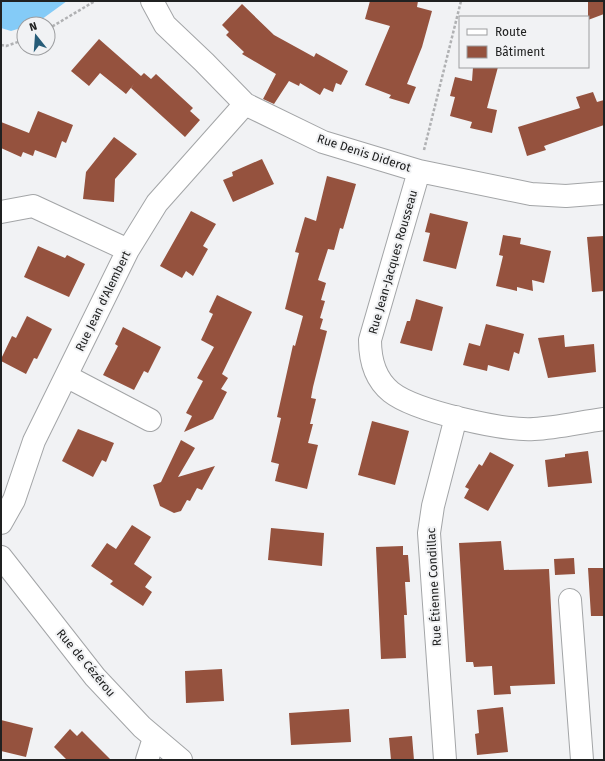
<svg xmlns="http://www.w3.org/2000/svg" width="605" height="761" viewBox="0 0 605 761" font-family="'Fira Sans',sans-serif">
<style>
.water{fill:#84cbf7}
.building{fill:#95523e}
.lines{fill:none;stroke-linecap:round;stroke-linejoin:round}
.minor-casing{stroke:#a3a5a7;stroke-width:24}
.path{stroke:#b0b1b3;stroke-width:2.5;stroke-dasharray:3 2;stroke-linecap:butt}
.minor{stroke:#fff;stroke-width:22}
.labels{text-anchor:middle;stroke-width:4;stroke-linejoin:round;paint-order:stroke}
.street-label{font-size:12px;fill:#202121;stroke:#f1f2f4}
</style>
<rect width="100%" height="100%" fill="#f1f2f4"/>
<!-- water -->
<path class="water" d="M1,1h66l-29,21 -14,2v3l-13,4 -10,-3z"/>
<!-- building -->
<path class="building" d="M370,1h48l-1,6 15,4 -10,36 -15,37 9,3 -7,17 -20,-6 2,-3 -26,-10 25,-59 -25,-7z
M588,1h16v13l-16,6z
M242,4l32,31 40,22 2,-4 32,18 -7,14 -5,-2 -3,9 -9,-4 -4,7 -20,-12 -1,3 -10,-5 -15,23 -11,-5 13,-25 -34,-20 2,-2 -18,-17 3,-3 -7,-7z
M99,39l42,37 3,-3 7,6 5,-5 37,34 -3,3 10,9 -15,17 -54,-49 3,-4 -8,10 -26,-21 -11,13 -18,-15z
M473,67h25l-11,41 10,2 -5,23 -22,-5 2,-6 -22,-6 5,-19 -5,-1 5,-19 17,4z
M593,92l4,10 7,-2v25l-60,21 2,4 -19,6 -9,-29 62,-19 -4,-11z
M38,111l35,14 -7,18 -4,-2 -6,17 -21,-8 -2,6 -10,-4 -2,5 -20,-9v-26l28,11z
M114,137l23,17 -22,25 -1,23 -31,-3 3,-27z
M262,159l12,25 -41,18 -10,-22 10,-4 -1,-4z
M327,176l29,8 -13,45 -3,-1 -6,22 -6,-1 -10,31 8,3 -5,17 4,1 -5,17 3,1 -3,10 7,2 -14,56 -2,11 5,1 -6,25h3l-5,19 10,2 -11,44 -32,-8 4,-17 -8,-2 10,-44 -4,-1 16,-72 2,1 8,-30 -18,-7 14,-56 -4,-1 10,-35 11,4z
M191,211l25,13 -13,22 5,3 -15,27 -7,-5 -4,7 -22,-12z
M430,213l38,9 -12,47 -33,-8 7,-28 -5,-1z
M503,235l18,3 -1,6 31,7 -7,32 -12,-3 1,11 -16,-4v4l-21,-5 7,-30 -4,-1z
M604,236v55l-12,1 -5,-55z
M38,246l27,12 2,-3 18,9 -16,33 -45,-20z
M217,295l35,17 -30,62 6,4 -7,11 6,3 -14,27 -29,13 8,-16 -6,-3 17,-32 -6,-3 17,-31 -13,-7 12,-26 -4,-2z
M416,299l27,8 -11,44 -32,-8 7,-22h3z
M27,316l25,13 -15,30 -3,-1 -8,16 -25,-13v-2l11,-23 4,2z
M486,324l38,10 -5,20 -5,-2 -5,19 -21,-6 -1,6 -24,-6 6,-22 11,3z
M123,327l38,20 -13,26 -4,-2 -10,19 -31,-15 15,-29 -3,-2z
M564,335l1,12 29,-3 2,28 -48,6 -10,-40z
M372,421l37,10 -14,54 -37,-10z
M78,429l36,14 -8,19 -4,-2 -9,17 -31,-16z
M181,440l14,8 -17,29 37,-11 -13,24 -5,-2 -7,13 -3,-1 -6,11 -7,2 -14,-7 -7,-21 8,-3z
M588,451l4,32 -44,4 -3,-27 20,-3v-3z
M490,452l24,13 -26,46 -24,-13 5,-9 -4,-2 14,-23 3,2z
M132,525l19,12 -17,27 18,13 -7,10 7,5 -9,14 -33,-22 3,-3 -22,-15 16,-23 9,6z
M271,528l53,5 -2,33 -54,-6z
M501,541l3,29 45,-1 6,115 -45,2 1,8 -17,1 -2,-29 -18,1 -1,-5h-7l-7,-119z
M403,546v9h5l2,27h-5l2,33h-3l2,43 -25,1 -5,-112z
M574,558l1,16 -20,1 -1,-16z
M588,568h16v48h-13z
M222,669l2,32 -38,2 -1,-32z
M503,707l5,45 -31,3 -2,-21 4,-1 -2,-23z
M349,709l2,33 -60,3 -2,-32z
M1,720l32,8 -7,29 -25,-6z
M70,729l7,7 5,-5 29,29h-44l-13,-13z
M412,736l2,24h-23l-2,-22z"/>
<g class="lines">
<!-- minor casing -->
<g class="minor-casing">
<path id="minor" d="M152,1l13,24 39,37 41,42 78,38 96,29 112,23 35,2 38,-3
M419,171l-49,169c0,19 5,39 21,52 24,19 112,39 143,37 23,-1 47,-7 70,-10
M1,212l32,-6 95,44
M66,376l84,44
M1,523l13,-23 20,-59 94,-191 29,-47 88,-99
M1,557l94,120 47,50 39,33
M570,600l12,160
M147,760l7,-22
M445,760l-16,-227 4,-27 23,-89"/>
</g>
<!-- path -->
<path class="path" d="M48,29l47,-28
M1,45l5,1 18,-6
M424,150l37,-149"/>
<!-- minor -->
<use href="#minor" class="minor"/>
</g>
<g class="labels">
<!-- street labels -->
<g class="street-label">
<text transform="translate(364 153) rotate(18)" y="4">Rue Denis Diderot</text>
<text transform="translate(393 262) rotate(-74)" y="4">Rue Jean-Jacques Rousseau</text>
<text transform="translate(103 301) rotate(-64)" y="4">Rue Jean d'Alembert</text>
<text transform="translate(434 587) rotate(-93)" y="4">Rue Étienne Condillac</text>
<text transform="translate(86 663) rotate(50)" y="4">Rue de Cézérou</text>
</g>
</g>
<!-- border -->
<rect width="605" height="761" fill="none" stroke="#202121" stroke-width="4"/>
<!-- legend -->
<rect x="459" y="16" width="130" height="52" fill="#f1f2f4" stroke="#9d9ea0"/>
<rect x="467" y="29" width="20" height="6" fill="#ffffff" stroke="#9d9ea0"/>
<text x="495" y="36" font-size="12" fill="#202121">Route</text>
<rect x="467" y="46" width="20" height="12" fill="#95523e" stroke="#9d9ea0"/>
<text x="495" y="56" font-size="12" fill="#202121">Bâtiment</text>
<!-- north arrow -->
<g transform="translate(36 36) rotate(343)"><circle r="19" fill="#f1f2f4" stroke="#9d9ea0"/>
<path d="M0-3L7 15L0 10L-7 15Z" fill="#275c78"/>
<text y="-6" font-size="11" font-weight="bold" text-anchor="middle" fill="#202121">N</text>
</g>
</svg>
